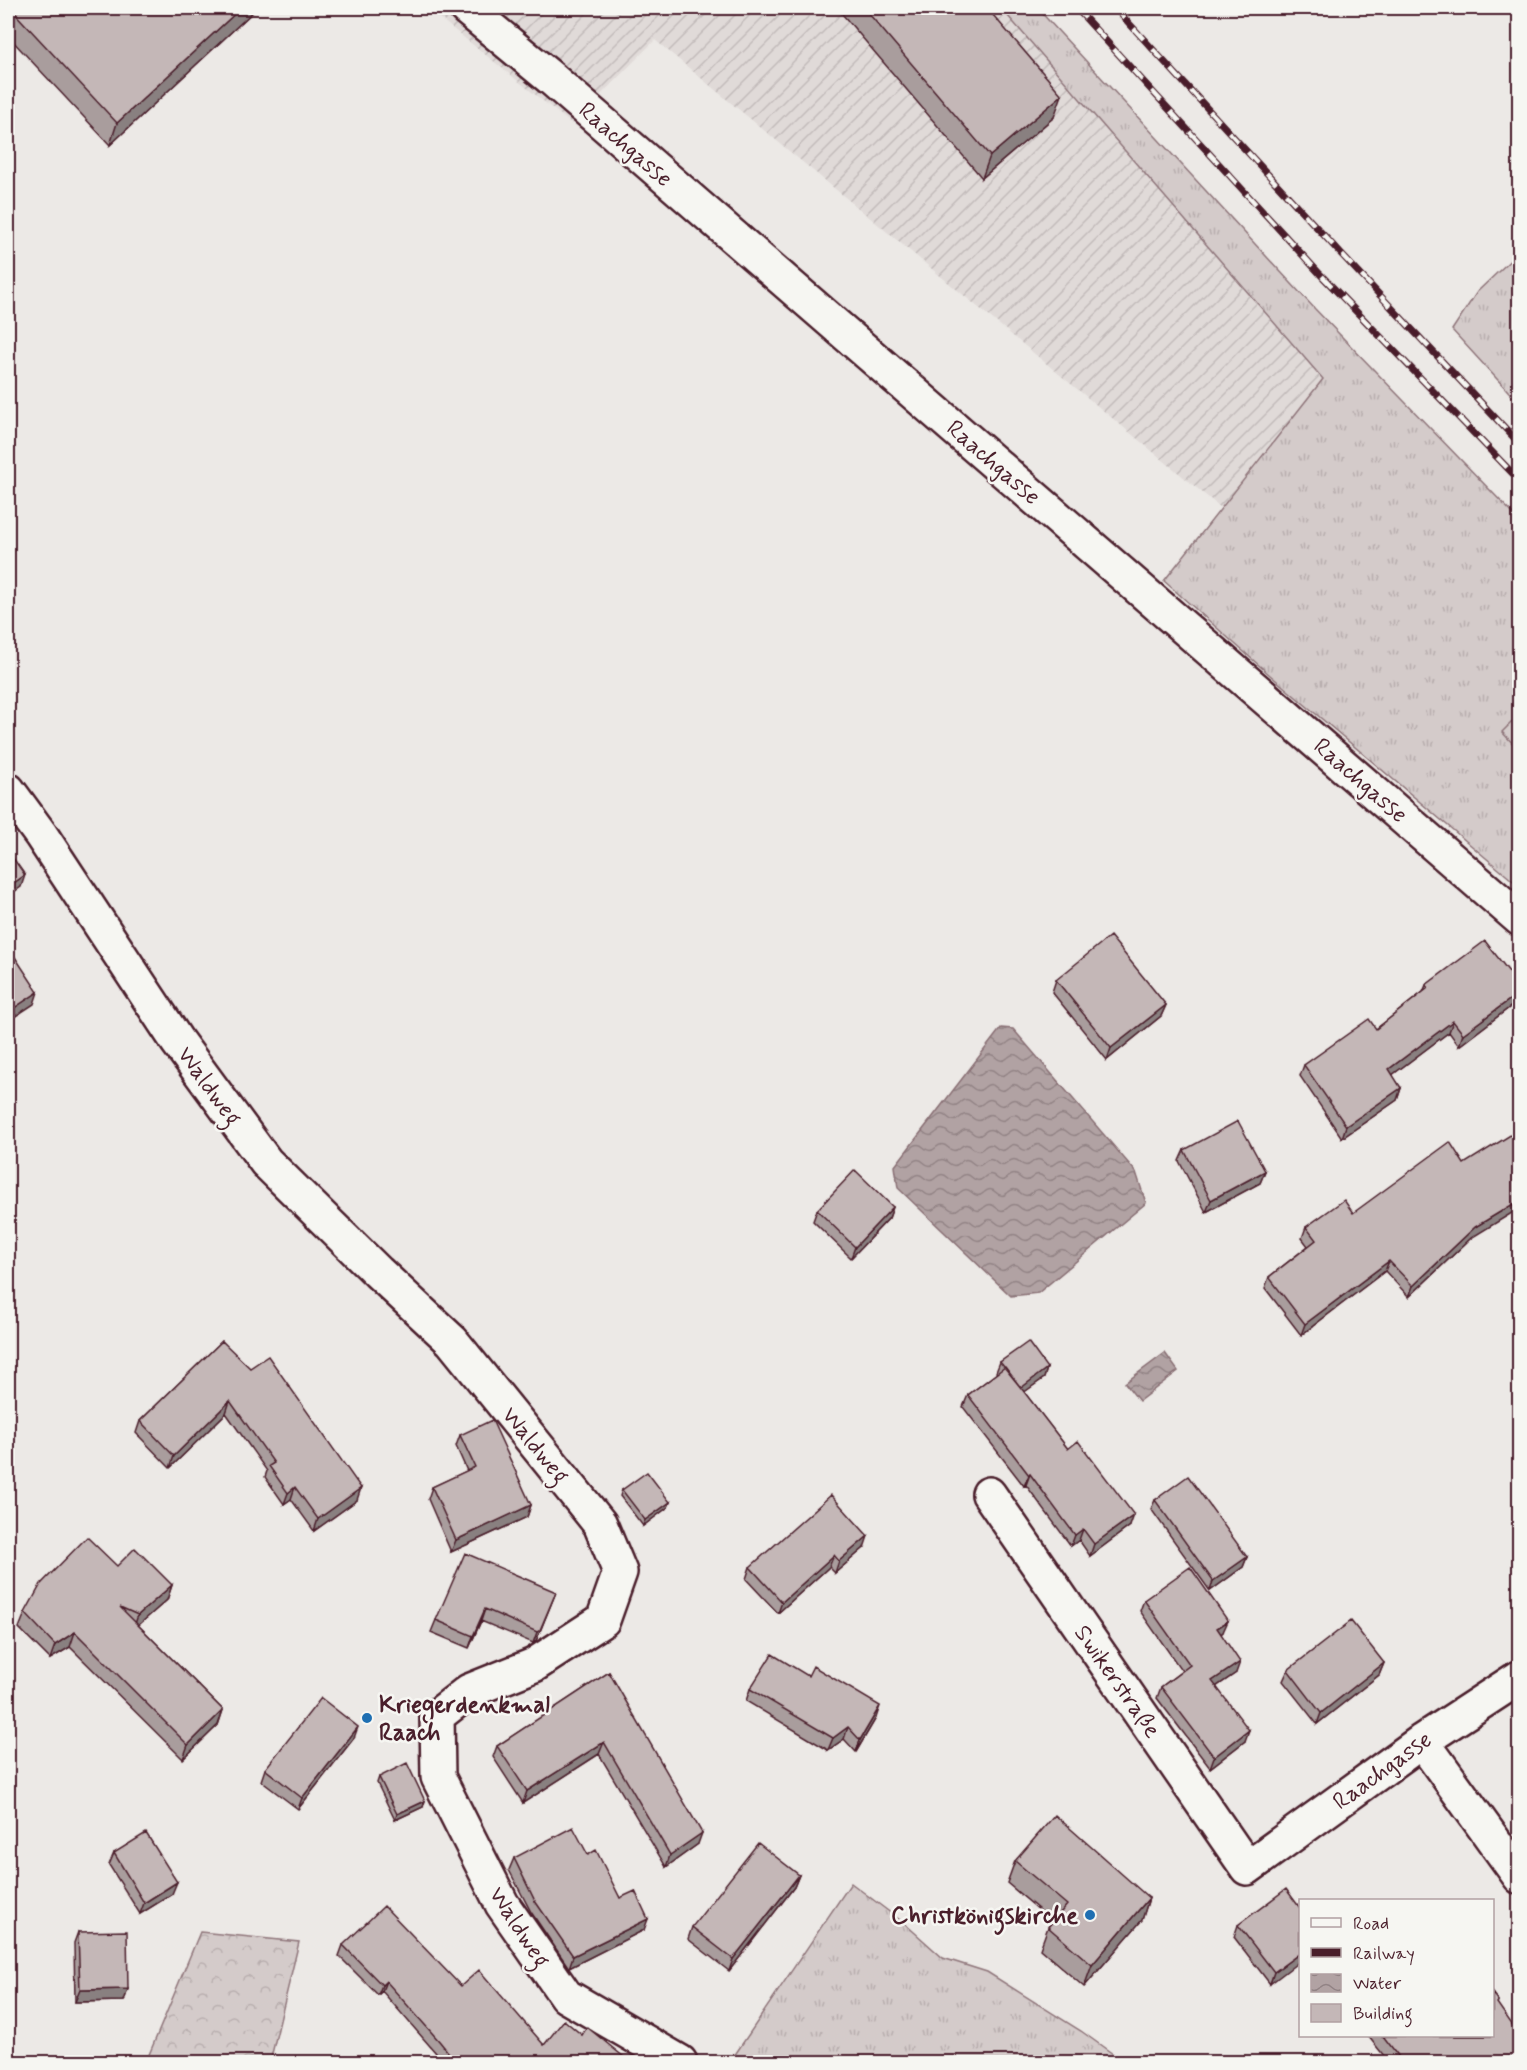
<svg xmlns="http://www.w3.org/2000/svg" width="1527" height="2070" viewBox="0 0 1527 2070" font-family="Mynerve,sans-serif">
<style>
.industrial{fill:url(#industrial-furrows)}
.grass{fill:url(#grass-tufts);stroke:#8f757a;stroke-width:1.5}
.forest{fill:url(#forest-crowns);stroke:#8f757a;stroke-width:1.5}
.pitch{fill:#d4cbca;stroke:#8f757a;stroke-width:1.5}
.water{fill:url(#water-waves);stroke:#886e73;stroke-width:1.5}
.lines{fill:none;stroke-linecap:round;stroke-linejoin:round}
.minor-casing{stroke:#4a1f2b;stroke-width:38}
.minor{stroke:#f6f6f2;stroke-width:33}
.rail-casing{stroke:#4a1f2b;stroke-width:7}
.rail{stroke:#f6f6f2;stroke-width:4.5;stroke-dasharray:14;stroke-linecap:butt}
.wall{fill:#a99d9d;stroke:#4a1f2b;stroke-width:1.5}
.shaded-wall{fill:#898080;stroke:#4a1f2b;stroke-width:1.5}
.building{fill:#c4b7b7;stroke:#4a1f2b;stroke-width:1.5}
.poi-dot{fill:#1f6fb2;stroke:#f6f6f2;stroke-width:2}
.labels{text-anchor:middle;stroke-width:5;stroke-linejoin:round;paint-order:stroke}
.street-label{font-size:24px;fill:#4a1f2b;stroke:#f6f6f2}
.poi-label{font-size:24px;font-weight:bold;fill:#4a1f2b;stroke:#f6f6f2;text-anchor:start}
</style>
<defs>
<pattern id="industrial-furrows" width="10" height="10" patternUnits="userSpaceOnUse" patternTransform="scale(1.5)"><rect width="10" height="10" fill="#e0dad8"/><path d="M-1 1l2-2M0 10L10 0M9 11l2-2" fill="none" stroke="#c2bbba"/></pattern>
<pattern id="grass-tufts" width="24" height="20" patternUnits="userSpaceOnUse" patternTransform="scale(1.5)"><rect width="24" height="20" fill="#d4cbca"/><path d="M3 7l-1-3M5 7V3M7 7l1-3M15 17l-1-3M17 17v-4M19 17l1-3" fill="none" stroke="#b8aeae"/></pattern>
<pattern id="forest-crowns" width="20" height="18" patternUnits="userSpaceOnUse" patternTransform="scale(1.5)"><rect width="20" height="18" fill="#d4cbca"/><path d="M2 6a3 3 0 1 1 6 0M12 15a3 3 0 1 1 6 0" fill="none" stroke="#b8aeae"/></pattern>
<pattern id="water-waves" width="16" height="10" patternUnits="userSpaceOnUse" patternTransform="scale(1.5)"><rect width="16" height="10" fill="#b1a2a3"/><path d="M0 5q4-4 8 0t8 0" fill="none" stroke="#928385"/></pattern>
</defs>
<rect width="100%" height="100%" fill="#ece9e6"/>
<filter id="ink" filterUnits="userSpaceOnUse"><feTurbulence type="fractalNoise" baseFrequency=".0167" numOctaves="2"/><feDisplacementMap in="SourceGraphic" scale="12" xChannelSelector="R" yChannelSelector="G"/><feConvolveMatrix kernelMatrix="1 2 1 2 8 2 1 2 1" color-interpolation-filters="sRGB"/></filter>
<g filter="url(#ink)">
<!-- industrial -->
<path class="industrial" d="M427,8h574l323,371 -103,129 -566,-468 -83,84z"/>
<!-- grass -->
<path class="grass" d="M1001,8h36l278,301 204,211v366l-249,-211 -106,-94 159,-202z
M1519,252v151l-67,-73 25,-38z
M851,1883l53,40 39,35 44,14 94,59 43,31h-394z"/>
<!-- forest -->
<path class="forest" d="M200,1932l99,10 -29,120h-124z"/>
<!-- pitch -->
<path class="pitch" d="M1519,715v35l-17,-18z"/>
<!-- water -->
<path class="water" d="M1001,1028l12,1 123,143 10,31 -108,90 -27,3 -113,-108 -3,-22z
M1165,1353l13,18 -39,30 -14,-18z"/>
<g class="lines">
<!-- minor casing -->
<g class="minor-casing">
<path id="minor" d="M466,8l86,71 968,840
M8,790l33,45 136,206 89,121 112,110 74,69 148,183 20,48 -17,48 -69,45 -65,26 -32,25 1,61 64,127 64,92 114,66
M989,1494l258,374 175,-127 98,-64
M1422,1741l98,136"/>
</g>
<!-- minor -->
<use href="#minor" class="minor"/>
<!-- rail casing -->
<g class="rail-casing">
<path id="rail" d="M1076,8l244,266 200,207
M1115,8l227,247 178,189"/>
</g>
<!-- rail -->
<use href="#rail" class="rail"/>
</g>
<!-- wall -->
<path class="wall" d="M8,8h249l-147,137 -102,-109z
M837,8h150l67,109 -72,61z
M1056,980l110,25 -5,11 -54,44 -55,-68z
M1426,985l92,16 -59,45 -10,-14 -57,43 9,13 -4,12 -55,38 -42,-62 4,-11 72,-36 47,-37z
M1184,1150l81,21 -5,12 -54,29 -27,-51z
M893,1207l-4,11 -38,40 -38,-37 4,-11z
M1353,1213l118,25 -62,59 -24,-26 -84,64 -36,-47 4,-11 39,-31 -6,-8 4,-11z
M222,1341l135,159 -43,31 -23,-32 -7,5 -19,-27 2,-6 -41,-58 -56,55 -34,-35 4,-12z
M1000,1362l47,6 -3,10 -20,14 44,57 62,77 -40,30 -11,-16 -8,6 -45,-61 -2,1 -61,-79 5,-12 29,-22 -1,-1z
M460,1435l71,70 -4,12 -76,35 -23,-53 4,-12 35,-16 -11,-25z
M622,1490l48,12 -2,5 -25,19 -23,-30z
M1155,1500l92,57 -4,10 -33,24 -59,-82z
M864,1548l-29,25 -6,-6 -51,46 -32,-34 4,-12z
M117,1566l55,19 -5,15 -29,25 85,85 -5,15 -35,34 -113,-112 -20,12 -31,-31 6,-15z
M556,1592l-20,49 -3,2 -52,-22 -12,27 -38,-16 5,-12z
M1144,1600l79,32 -2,2 15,39 -20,14 29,54 -35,27 -53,-70 4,-11 21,-16 -42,-60z
M1384,1663l-5,12 -62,49 -34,-43 5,-11z
M609,1672l89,172 -32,23 -67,-113 -76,49 -30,-46 4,-11z
M750,1689l126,29 -20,34 -12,-13 -16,11 -82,-49z
M354,1738l-56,71 -37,-28 4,-12z
M379,1777l44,30 -28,13 -18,-37z
M114,1853l58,41 -32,20 -31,-49z
M588,1855l56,75 -75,38 -38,-56 -22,-42 5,-12z
M1015,1861l134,37 -7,22 -58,67 -44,-38 8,-22 4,-6 -45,-38z
M799,1875l-5,12 -65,84 -41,-32 4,-12z
M1300,1908l-30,76 -36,-47 4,-12z
M78,1932l50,57 -4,12 -49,1 -1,-59z
M343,1945l118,41 83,59 38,-10 48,27h-186l-8,-9 -54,-62 -4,4 -39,-39z
M1492,1993l6,8 -1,3 23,58h-131l-21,-26h124z"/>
<!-- shaded-wall -->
<path class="shaded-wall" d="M241,8h16l-147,137 7,-22z
M1062,95l-8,22 -72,61 8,-22z
M25,875l-4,12 -13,9v-9z
M38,992l-4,12 -26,17v-9z
M1520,992l-2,9 -59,45 4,-12z
M1166,1005l-5,11 -54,44 4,-12z
M1453,1021l-4,11 -65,49 5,-12z
M1401,1088l-4,12 -55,38 4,-12z
M1265,1171l-5,12 -54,29 5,-12z
M1520,1200v8l-49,30 -62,59 4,-11 62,-59z
M893,1207l-4,11 -38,40 4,-11z
M1389,1261l-4,10 -84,64 4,-11z
M1047,1368l-3,10 -28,20 4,-10z
M230,1401l-4,12 -56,55 4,-12z
M1030,1474l-4,11 -2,1 5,-11z
M295,1487l-4,12 -7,5 4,-11z
M361,1488l-4,12 -43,31 4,-12z
M670,1502l-2,5 -25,19 2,-6z
M531,1505l-4,12 -76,35 5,-12z
M1134,1515l-4,11 -40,30 4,-12z
M1083,1529l-4,11 -8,6 4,-11z
M868,1536l-4,12 -29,25 4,-12z
M834,1555l-5,12 -51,46 4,-11z
M1247,1557l-4,10 -33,24 3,-10z
M172,1585l-5,15 -34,30 5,-15z
M556,1592l-20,49 -3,2 4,-11z
M485,1609l-4,12 -12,27 4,-12z
M1228,1621l-5,11 -10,8 4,-12z
M75,1632l-5,15 -20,12 5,-14z
M1240,1662l-4,11 -28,19 4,-11z
M1384,1663l-5,12 -62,49 4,-11z
M880,1706l-4,12 -20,34 4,-12z
M223,1710l-5,15 -35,34 5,-14z
M358,1727l-4,11 -56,71 4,-11z
M848,1727l-4,12 -16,11 5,-12z
M1249,1730l-4,11 -35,27 4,-11z
M604,1742l-5,12 -76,49 4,-12z
M425,1801l-2,6 -28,13 2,-6z
M702,1833l-4,11 -32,23 4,-12z
M799,1875l-5,12 -65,84 4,-12z
M177,1882l-5,12 -32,20 4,-11z
M1149,1898l-7,22 -58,67 8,-22z
M648,1919l-4,11 -75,38 4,-12z
M1300,1953v8l-30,23 4,-12z
M386,1981l-4,10 -4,4 4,-10z
M128,1989l-4,12 -49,1 5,-12z"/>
<!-- building -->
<path class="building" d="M10,8h231l-124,115z
M864,8h123l75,87 -72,61z
M8,851l17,24 -17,12z
M1110,936l56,69 -55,43 -55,-68z
M1485,941l35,45v6l-57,42 -10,-13 -64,48 12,19 -55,38 -42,-61 65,-46 7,10 52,-41 -2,-3z
M15,957l23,35 -30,20v-51z
M1238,1121l27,50 -54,29 -27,-50z
M1512,1134l8,11v55l-45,27 -62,59 -24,-25 -84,63 -36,-47 47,-37 -10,-13 38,-27 9,13 97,-71 14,22z
M855,1170l38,37 -38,40 -38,-37z
M222,1341l28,27 18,-12 93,132 -43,31 -23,-32 -7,6 -19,-27 5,-3 -44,-62 -56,55 -34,-35z
M1028,1342l19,26 -26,20 -21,-26z
M1005,1367l63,82 10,-8 56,74 -40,29 -11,-15 -8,6 -45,-61 -1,1 -61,-80z
M492,1420l39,85 -75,35 -24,-53 43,-20 -15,-32z
M647,1472l23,30 -25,18 -23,-30z
M1188,1476l59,81 -34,24 -58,-81z
M831,1495l37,41 -29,25 -5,-6 -52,47 -32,-35z
M87,1537l30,29 18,-18 37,37 -34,30 -18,-8 103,103 -35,35 -113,-113 -20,13 -30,-32 16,-29z
M465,1553l91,39 -16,38 -3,2 -52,-23 -12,27 -37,-16z
M1190,1567l38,54 -11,7 23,34 -28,19 37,49 -35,27 -53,-70 29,-22 -46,-65z
M1351,1621l33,42 -63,50 -33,-43z
M772,1654l36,22 5,-10 67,40 -20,34 -12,-13 -15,11 -83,-49z
M609,1672l93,161 -32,22 -66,-113 -77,49 -30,-45z
M321,1698l37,29 -56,71 -37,-29z
M407,1763l18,38 -28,13 -18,-37z
M1055,1815l94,83 -57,67 -44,-38 19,-22 -52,-44z
M573,1827l15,28 8,-5 24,48 15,-7 13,28 -75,37 -38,-55 -21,-43z
M146,1833l31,49 -33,21 -30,-50z
M758,1843l41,32 -66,84 -41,-32z
M1286,1889l14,19v45l-26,19 -36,-47z
M384,1906l77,80 18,-16 65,75 20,-25 18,15 5,-8 43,35h-174l-16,-20 -54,-61 -4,4 -39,-40z
M127,1931l1,58 -48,1 -2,-58z
M1492,1993l6,8 -1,2 23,33v26h-117l-20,-26h109z"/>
</g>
<!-- markers -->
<g class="poi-dot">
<circle cx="367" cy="1718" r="6"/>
<circle cx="1090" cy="1915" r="6"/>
</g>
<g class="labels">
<!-- street labels -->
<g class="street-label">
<text transform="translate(626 144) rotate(41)" y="8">Raachgasse</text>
<text transform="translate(994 462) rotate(41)" y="8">Raachgasse</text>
<text transform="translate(1361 780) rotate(41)" y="8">Raachgasse</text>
<text transform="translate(210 1086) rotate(54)" y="8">Waldweg</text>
<text transform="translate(536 1445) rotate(51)" y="8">Waldweg</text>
<text transform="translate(1118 1681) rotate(55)" y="8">Swikerstraße</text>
<text transform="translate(1382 1770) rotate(-36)" y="8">Raachgasse</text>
<text transform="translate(520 1927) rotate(57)" y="8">Waldweg</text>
</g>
<!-- poi labels -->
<g class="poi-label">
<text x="379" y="1712">Kriegerdenkmal<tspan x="379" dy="28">Raach</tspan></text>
<text x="1078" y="1923" text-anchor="end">Christkönigskirche</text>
</g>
</g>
<!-- margin -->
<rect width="1527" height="2070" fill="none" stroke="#f6f6f2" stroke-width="30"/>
<rect x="15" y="15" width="1497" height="2040" fill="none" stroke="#4a1f2b" stroke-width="2" filter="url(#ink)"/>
<!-- legend -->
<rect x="1299" y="1899" width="195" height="138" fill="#f6f6f2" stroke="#b1a0a2" stroke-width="1.5"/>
<rect x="1311" y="1918" width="30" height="9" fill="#f6f6f2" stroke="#b1a0a2" stroke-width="1.5"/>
<text x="1353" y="1929" font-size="18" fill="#4a1f2b">Road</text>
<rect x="1311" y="1948" width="30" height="9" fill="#4a1f2b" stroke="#b1a0a2" stroke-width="1.5"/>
<text x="1353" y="1959" font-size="18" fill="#4a1f2b">Railway</text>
<rect x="1311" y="1974" width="30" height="18" fill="url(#water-waves)" stroke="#b1a0a2" stroke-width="1.5"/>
<text x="1353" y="1989" font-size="18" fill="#4a1f2b">Water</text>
<rect x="1311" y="2004" width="30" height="18" fill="#c4b7b7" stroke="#b1a0a2" stroke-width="1.5"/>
<text x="1353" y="2019" font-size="18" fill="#4a1f2b">Building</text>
</svg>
